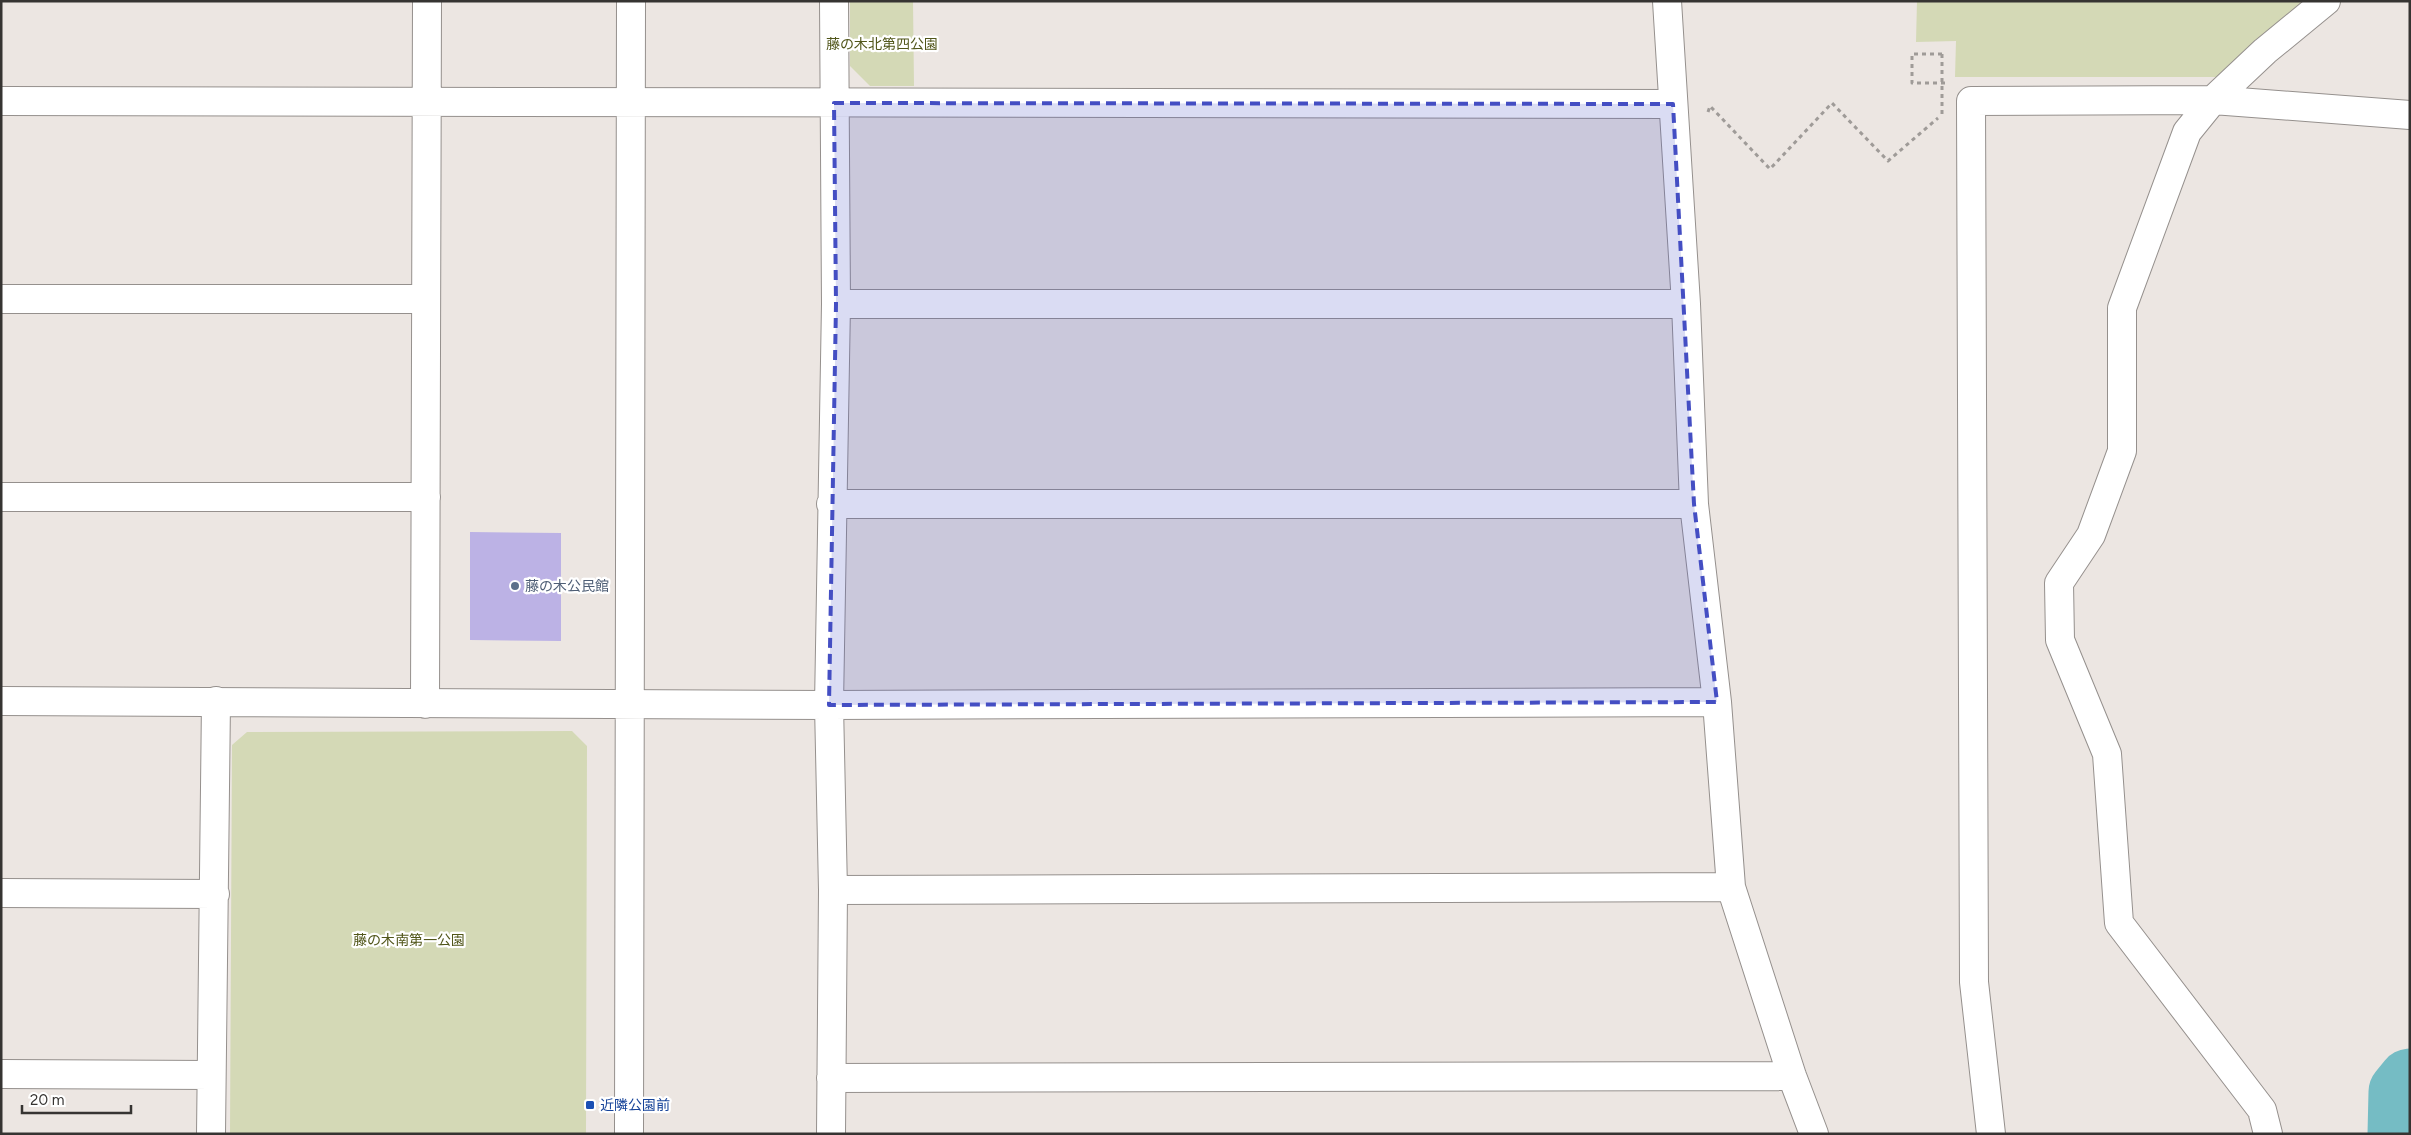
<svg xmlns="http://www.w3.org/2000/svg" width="2411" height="1135" viewBox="0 0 2411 1135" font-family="Figtree,'Noto Sans JP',sans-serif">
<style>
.green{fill:#d4d9b6}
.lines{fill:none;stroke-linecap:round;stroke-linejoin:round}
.river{stroke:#75bcc4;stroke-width:65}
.building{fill:#bcb2e5}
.minor-casing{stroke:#95908d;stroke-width:30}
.path{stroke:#9f9b98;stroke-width:3;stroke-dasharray:4 4;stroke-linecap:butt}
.minor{stroke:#fff;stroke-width:28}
.path-bridge{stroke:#9f9b98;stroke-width:3;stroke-dasharray:4 4;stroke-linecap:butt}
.marked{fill:#444ec3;fill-opacity:0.2;stroke:#444ec3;stroke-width:4;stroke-dasharray:10 6;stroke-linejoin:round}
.service-dot{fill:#5c6f8a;stroke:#fff;stroke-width:2}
.transit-dot{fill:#1a4fb4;stroke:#fff;stroke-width:2}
.labels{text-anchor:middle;stroke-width:4.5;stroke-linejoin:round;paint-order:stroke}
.park-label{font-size:14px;fill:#51561a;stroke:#fff}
.service-label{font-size:14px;fill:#4e5e75;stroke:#fff;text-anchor:start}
.transit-label{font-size:14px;fill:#164399;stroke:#fff;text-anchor:start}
</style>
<rect width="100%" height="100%" fill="#ece6e2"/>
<!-- green -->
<path class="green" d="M850,1h63l1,85h-44l-20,-20z
M1917,1h391l-87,76h-266l1,-36 -40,1z
M572,731l15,15 -1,388h-356l2,-389 15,-13z"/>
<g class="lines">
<!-- river -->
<path class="river" d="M2400,1134l1,-42 9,-11"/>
</g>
<!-- building -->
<path class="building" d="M470,532l91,1v108l-91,-1z"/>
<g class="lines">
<!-- minor casing -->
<g class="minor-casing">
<path id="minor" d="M1667,1l19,303 8,200 23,198 14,185 61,189 22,58
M1,101l1672,3
M1,299h424
M836,304h850
M1,497h425
M831,504h863
M1,701l828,4 888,-3
M425,704l2,-703
M833,890l898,-3
M1,893l214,1
M1,1074l210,1
M831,1078l961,-2
M211,1134l5,-433
M629,1134l2,-1133
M831,1134l2,-244 -4,-185 7,-401 -2,-303
M1991,1134l-17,-152 -3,-881 242,-1 197,15
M2268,1134l-6,-24 -143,-187 -12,-169 -47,-114 -1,-57 32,-48 31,-84v-143l65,-176 26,-32 52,-49 61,-50"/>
</g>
<!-- path -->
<path class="path" d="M1942,54h-30v29h33
M1708,112l2,-6 60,63 62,-66 56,58 50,-43"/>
<!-- minor -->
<use href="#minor" class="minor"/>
<!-- path-bridge -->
<path class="path-bridge" d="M1942,54v60"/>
</g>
<!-- marked area -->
<path class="marked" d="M834,103l839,1 21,400 23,198 -888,3 7,-401z"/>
<!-- markers -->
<circle class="service-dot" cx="515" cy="586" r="5"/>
<rect class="transit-dot" x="585" y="1100" width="10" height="10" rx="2.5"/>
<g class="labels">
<!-- park labels -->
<g class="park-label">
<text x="882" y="49">藤の木北第四公園</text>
<text x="409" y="945">藤の木南第一公園</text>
</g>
<!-- service labels -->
<g class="service-label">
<text x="525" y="591">藤の木公民館</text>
</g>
<!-- transit labels -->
<g class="transit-label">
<text x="600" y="1110">近隣公園前</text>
</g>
</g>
<!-- border -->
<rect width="2411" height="1135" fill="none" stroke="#363432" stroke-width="5"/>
<!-- scale -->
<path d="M22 1105v8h109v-8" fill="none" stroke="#363432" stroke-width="2.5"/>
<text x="30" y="1105" font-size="15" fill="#363432" stroke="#ffffff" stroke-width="4" paint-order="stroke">20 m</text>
</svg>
